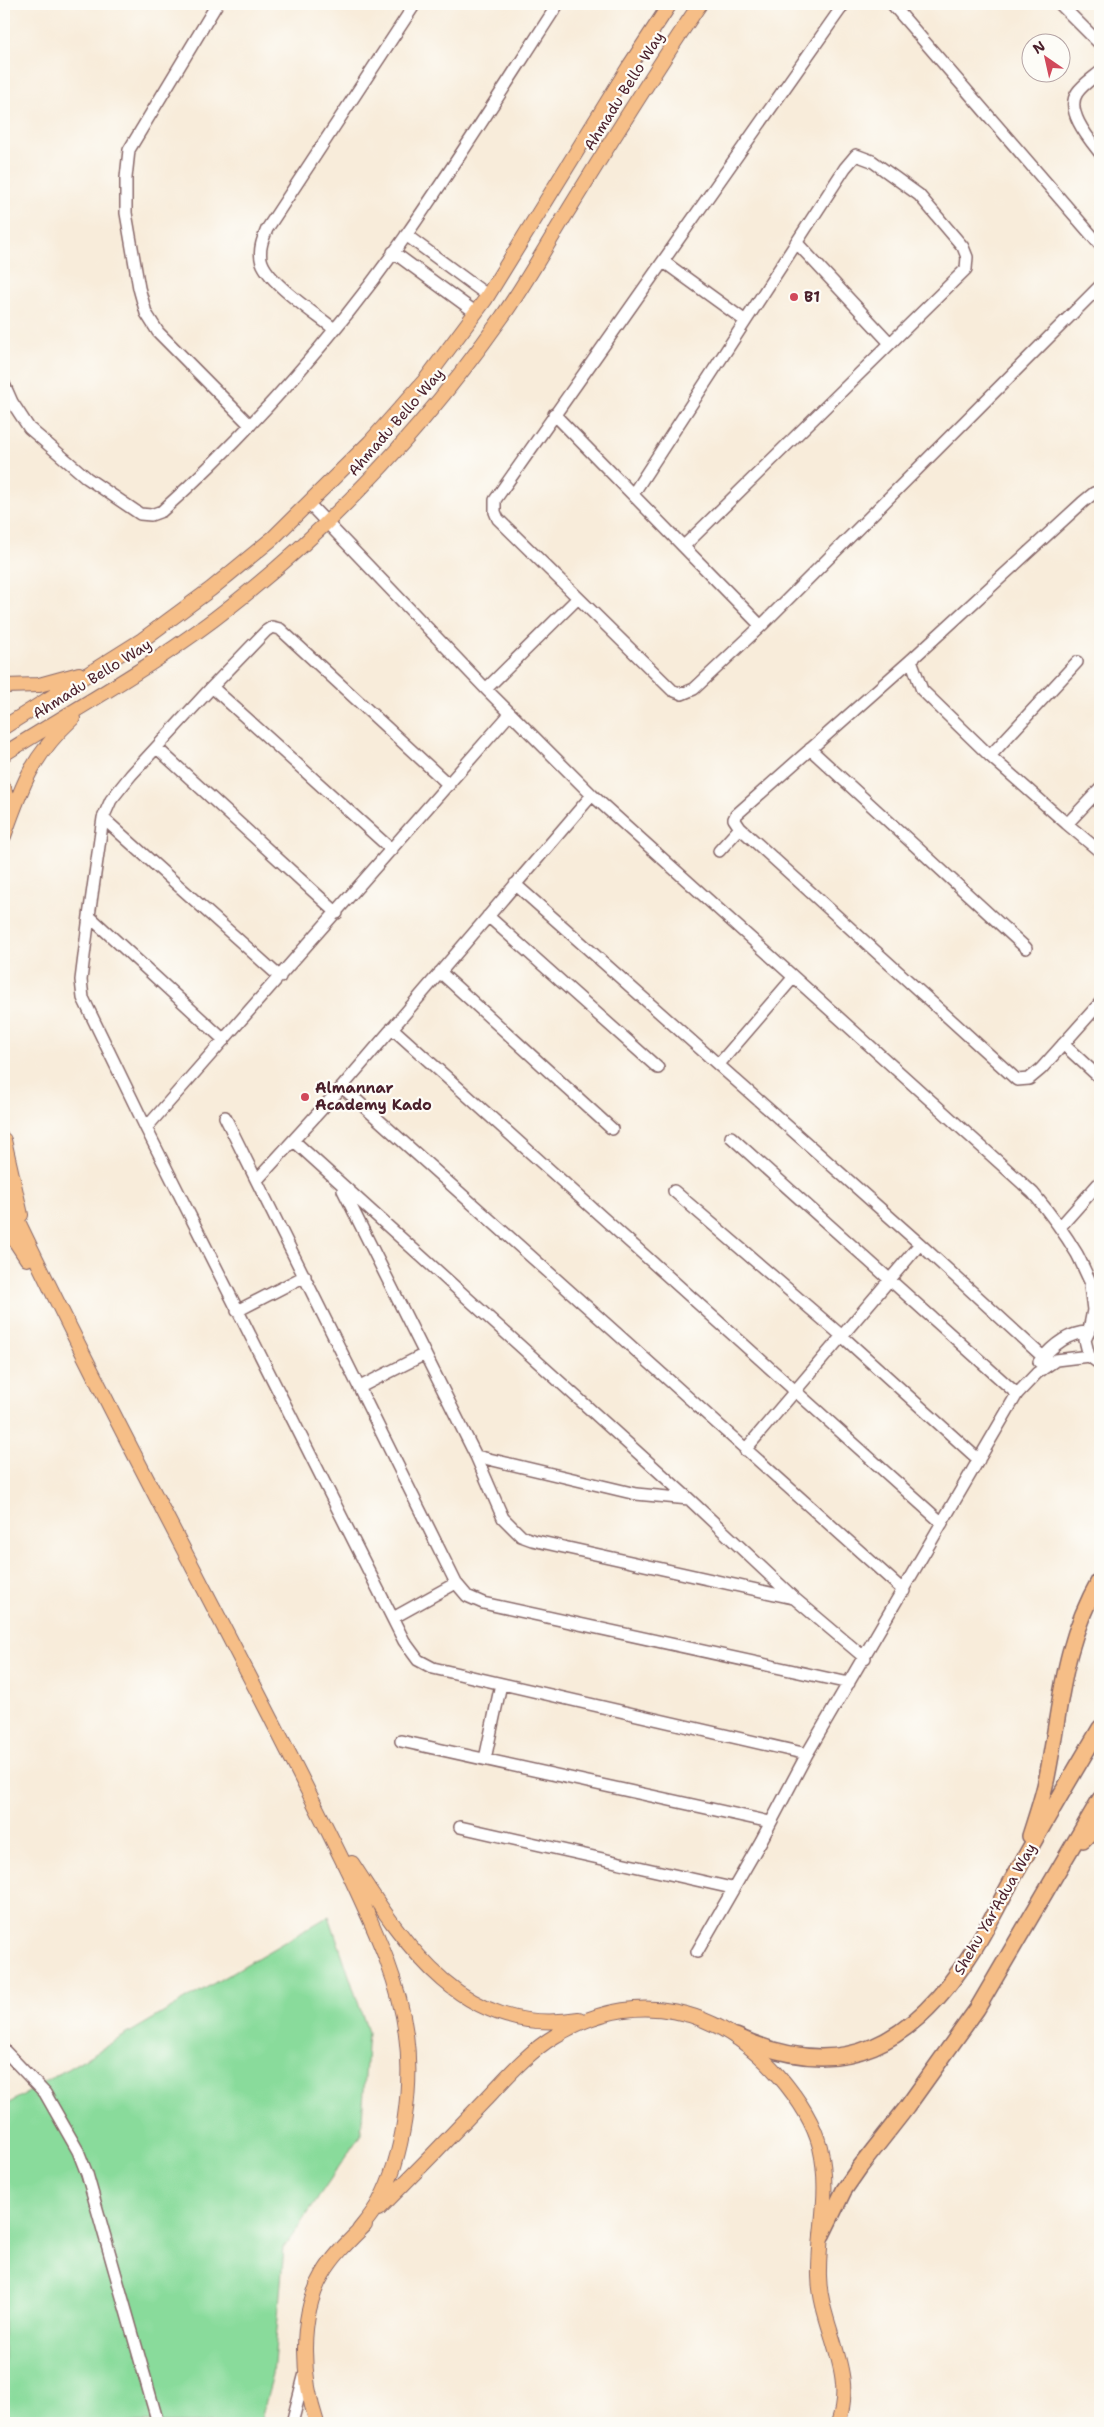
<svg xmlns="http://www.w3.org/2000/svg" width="1104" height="2427" viewBox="0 0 1104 2427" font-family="'Shantell Sans',sans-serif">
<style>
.green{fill:#89db9b;stroke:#6a7d63}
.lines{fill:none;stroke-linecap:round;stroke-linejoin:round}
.minor-casing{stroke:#876768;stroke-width:14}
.major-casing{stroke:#876768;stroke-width:16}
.highway-casing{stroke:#876768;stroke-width:18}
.minor{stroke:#fff;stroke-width:11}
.major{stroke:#f6be87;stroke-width:14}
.highway{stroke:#f6be87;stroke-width:15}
.poi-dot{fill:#d1495b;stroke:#fdfcf7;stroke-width:2}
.labels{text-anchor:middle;stroke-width:4.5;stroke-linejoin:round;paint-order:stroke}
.street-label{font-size:15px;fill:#4a1f2b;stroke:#fdfcf7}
.poi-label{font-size:15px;font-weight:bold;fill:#4a1f2b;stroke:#fdfcf7;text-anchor:start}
</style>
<rect width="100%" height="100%" fill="#fdfcf7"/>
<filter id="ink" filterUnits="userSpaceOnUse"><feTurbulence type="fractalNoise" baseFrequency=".02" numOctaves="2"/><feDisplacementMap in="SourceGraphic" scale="10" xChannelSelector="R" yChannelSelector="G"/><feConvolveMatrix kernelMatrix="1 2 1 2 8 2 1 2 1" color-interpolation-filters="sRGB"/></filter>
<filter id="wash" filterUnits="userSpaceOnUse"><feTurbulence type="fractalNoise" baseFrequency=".0096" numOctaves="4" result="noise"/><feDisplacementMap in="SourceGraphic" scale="20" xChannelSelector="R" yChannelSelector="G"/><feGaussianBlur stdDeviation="1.12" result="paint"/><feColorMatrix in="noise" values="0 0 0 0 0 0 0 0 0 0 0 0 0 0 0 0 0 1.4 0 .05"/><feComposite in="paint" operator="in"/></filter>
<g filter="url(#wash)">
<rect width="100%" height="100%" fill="#f8ecda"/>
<!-- green -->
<path class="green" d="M329,1916l39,116 -7,102 -77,114 -11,127 -13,48h-256v-317z"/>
</g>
<g filter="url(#ink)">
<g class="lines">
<!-- minor casing -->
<g class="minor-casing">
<path id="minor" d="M217,4l-88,146 -3,28v35l13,75 7,25 12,19 91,92
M844,4l-349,496v12l3,7 174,171 10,4 12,-5 67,-63 339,-340
M892,4l208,241
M1060,4l40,40
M1100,72c-7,6 -18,13 -23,21 -12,18 12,46 23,60
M406,235l81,60
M796,242l94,101
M393,252l82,60
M664,262l80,58
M334,329c-18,-15 -69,-48 -73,-70 -2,-11 2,-20 6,-30l148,-225
M4,384l8,18 17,26 58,50 53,36 11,1 11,-4c89,-80 176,-178 245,-277 52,-75 101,-153 151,-230
M554,414l207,212
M1100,492l-6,1 -11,9 -172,158 -175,155 -2,4 6,9 277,252 12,-1 12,-10 59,-66
M633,494l212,-326 11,-13 16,6 47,34 44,52 4,10 -1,12 -282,277
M309,504l177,185 106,106 441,398c16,19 31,39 44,61 8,15 13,31 23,45
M911,660l11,30 68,66 77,68 33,-35
M212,687l180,163
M486,689l91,-90
M157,748l180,165
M810,749l216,199
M990,756l87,-94
M449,785l-169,-156 -8,-2 -6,4 -54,56 -81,88 -20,25 -8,18 -14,98 -8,64 2,18 63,130 258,513 14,19 15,8 374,86
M103,818l177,159
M1067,824l31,26
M719,851l21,-23
M515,884l405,360 123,113
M89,916l135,124
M488,916l170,152
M440,972l172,157
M392,1028l550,495
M1063,1044l37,34
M719,1064l74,-86
M342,1087l562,504
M225,1117l231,466
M146,1128l364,-414
M731,1137l286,257
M294,1141l395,358 105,99 71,60
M257,1180l85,-93 250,-292
M343,1190l133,266 27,62 18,18 11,4 261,58
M674,1191l168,145 137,124
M1060,1227l40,-45
M237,1311l68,-35
M1100,1320l-8,5 -7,15 4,16 11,8
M1089,1330l4,-20 -3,-24
M1039,1362c12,-15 28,-29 48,-30
M360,1387l65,-33
M745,1450l175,-206
M476,1456l160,38 53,5
M393,1618l63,-35 11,13 16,7 366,80
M401,1741l369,81
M485,1759l16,-75
M460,1827l272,61
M697,1952l64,-111 46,-87 210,-360 20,-21 19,-13 33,-4
M4,2050l41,43 33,58 9,23 71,249
M292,2423l13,-50"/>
</g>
<!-- major casing -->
<g class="major-casing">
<path id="major" d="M4,686l35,-1 40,-11
M4,727l138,-87 69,-51 62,-51 97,-96 56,-63 59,-79 145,-235 40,-61
M4,754c76,-48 157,-92 227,-148 104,-82 195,-181 271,-289 24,-34 44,-71 66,-106 43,-70 86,-139 132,-207
M4,788l3,13 1,16
M4,836c18,-51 28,-80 69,-118
M4,1140l17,75
M4,1192c85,180 179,355 270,532 26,51 52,102 77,154 23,50 48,101 55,156 7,51 -2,122 -27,168 -5,10 -13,19 -20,28
M4,1224l23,35
M352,1863c54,84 112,175 227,156
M379,2209c36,-36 71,-72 106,-109 21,-22 43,-48 70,-64 81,-49 163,-30 224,40 18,21 34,44 41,71 11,47 -2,83 -1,129 1,51 38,96 19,147
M317,2423c-15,-44 -19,-107 6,-149 10,-18 27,-34 42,-49"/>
</g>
<!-- highway casing -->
<g class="highway-casing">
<path id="highway" d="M1030,1836c6,-19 13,-39 17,-59 15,-75 14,-129 53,-198
M1083,1840l17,-17
M736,2036c108,50 179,7 238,-87 17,-27 30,-56 46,-83 26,-47 53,-92 80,-138
M822,2235l22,-45 16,-23 47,-60 70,-98 123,-210"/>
</g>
<!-- minor -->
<use href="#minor" class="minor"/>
<!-- major -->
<use href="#major" class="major"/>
<!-- highway -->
<use href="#highway" class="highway"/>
</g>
</g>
<!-- markers -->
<g class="poi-dot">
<circle cx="794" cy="297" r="5"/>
<circle cx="305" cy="1097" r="5"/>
</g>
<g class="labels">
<!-- street labels -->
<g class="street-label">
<text transform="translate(624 91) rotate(-58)" y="5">Ahmadu Bello Way</text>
<text transform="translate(396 422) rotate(-49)" y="5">Ahmadu Bello Way</text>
<text transform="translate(92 679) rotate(-32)" y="5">Ahmadu Bello Way</text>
<text transform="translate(995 1909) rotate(-60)" y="5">Shehu Yar'Adua Way</text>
</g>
<!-- poi labels -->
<g class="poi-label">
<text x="804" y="302">B1</text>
<text x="315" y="1093">Almannar<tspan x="315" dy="17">Academy Kado</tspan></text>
</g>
</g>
<!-- margin -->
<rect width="1104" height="2427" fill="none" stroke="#fdfcf7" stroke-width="20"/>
<!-- north arrow -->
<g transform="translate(1046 58) rotate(326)"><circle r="24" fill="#fdfcf7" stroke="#b5a4a5"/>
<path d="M0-4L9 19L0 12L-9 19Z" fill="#d1495b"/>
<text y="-8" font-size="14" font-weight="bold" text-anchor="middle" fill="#4a1f2b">N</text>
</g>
</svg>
